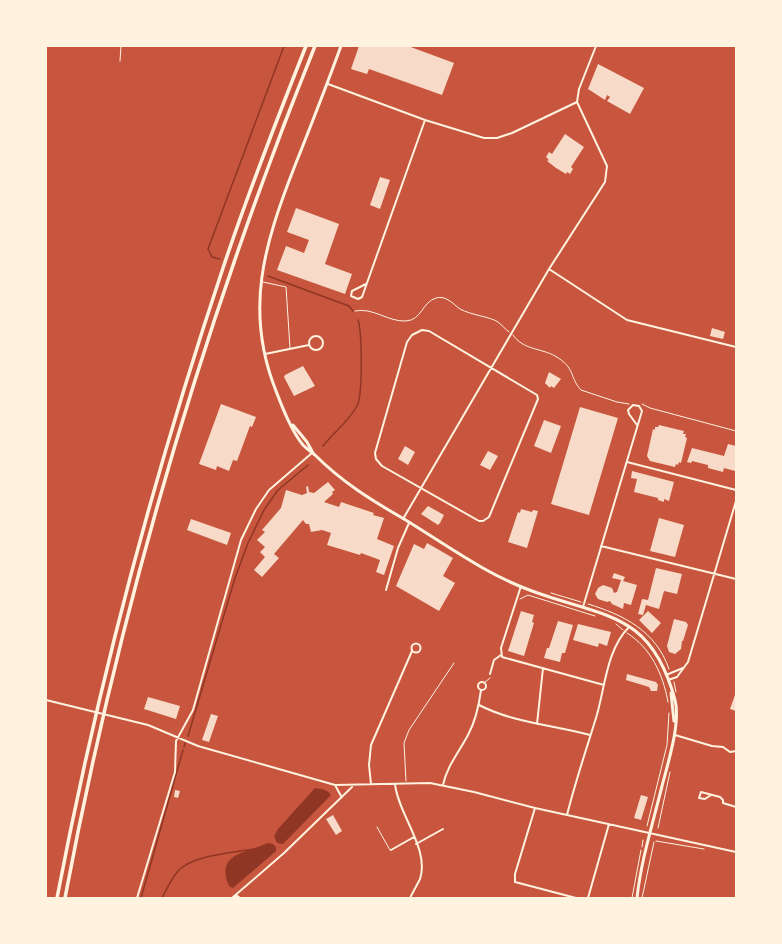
<svg xmlns="http://www.w3.org/2000/svg" width="782" height="944" viewBox="0 0 782 944" font-family="'DM Sans',sans-serif">
<style>
.water{fill:#8f3625}
.lines{fill:none;stroke-linecap:round;stroke-linejoin:round}
.stream{stroke:#8f3625;stroke-width:1.5}
.building{fill:#f7dbc8}
.path{stroke:#fff3e0;stroke-width:1}
.service{stroke:#fff3e0;stroke-width:1}
.minor{stroke:#fff3e0;stroke-width:2}
.secondary{stroke:#fff3e0;stroke-width:3}
.motorway{stroke:#fff3e0;stroke-width:3.5}
</style>
<rect width="100%" height="100%" fill="#c8553d"/>
<!-- water -->
<path class="water" d="M315,788c6,1 12,1 16,7l-48,49 -6,-1 -3,-7 4,-7z
M268,843l5,1 3,3v4l-43,37 -4,-2c-14,-32 16,-33 39,-43z"/>
<g class="lines">
<!-- stream -->
<path class="stream" d="M220,259l-8,-2 -4,-8 76,-203
M268,276l81,30 4,5
M323,446c10,-13 26,-25 34,-40 6,-11 5,-74 1,-86
M188,736l47,-158 13,-35 16,-33 14,-20 30,-25
M184,747l1,-4
M141,898l42,-148
M162,898c5,-9 9,-19 16,-27 15,-16 54,-18 76,-22"/>
</g>
<!-- building -->
<path class="building" d="M359,46h49l46,17 -12,32 -73,-26 -2,5 -16,-5z
M598,64l46,24 -14,26 -23,-13 3,-4 -3,-2 -2,5 -17,-11z
M565,134l19,13 -13,20 2,2 -3,5 -3,-2 -1,2 -10,-6 -9,-7 2,-1 -3,-3 3,-5 3,2z
M380,177l10,3 -10,29 -10,-4z
M296,208l43,16 -14,40 27,10 -7,20 -68,-24 9,-24 18,7 5,-13 -22,-8z
M712,328l13,4 -2,7 -13,-3z
M303,366l12,20 -21,10 -10,-19 1,-2z
M549,372l12,7 -7,9 -3,-2 -1,2 -5,-5z
M221,404l35,13 -4,10 -2,-1 -13,35 -4,-1 -4,11 -12,-5 -1,4 -17,-6z
M580,407l38,11 -29,97 -38,-11z
M544,420l17,6 -10,27 -17,-7z
M659,425l25,6 -1,3h3l-1,3 2,1 -6,25 -2,-1 -1,3 -2,-1 -1,3 -25,-6 -3,-5 6,-27 2,1v-3h3z
M728,444l8,2 -1,25 -11,-3 -1,4 -15,-4v-3l-16,-4 -1,2 -4,-1 5,-14 32,8z
M405,446l10,6 -7,13 -10,-6z
M488,451l10,5 -8,14 -10,-5z
M632,471l42,11 -5,19 -5,-2v3l-6,-2v-2l-24,-6 3,-13 -6,-1z
M328,482l7,8 -3,2 1,2 -9,8 15,5 2,-5 33,11 -1,2 11,3 -7,21 17,7 -10,29 -8,-3 4,-12 -19,-7 -1,2 -33,-10 4,-12 -9,-3 -11,2 -2,-8h-3l-3,-4 -29,34 5,4 -17,19 -8,-7 11,-13 -5,-5 5,-5 -8,-7 8,-8 -3,-2 19,-22 5,-18 16,5 5,-2 -1,-6 2,-1 1,6 5,1z
M428,506l16,9 -4,8 -2,2 -17,-11z
M521,509l11,3 1,-2 5,1 -11,37 -19,-6 10,-30 2,1z
M659,518l25,7 -9,32 -25,-6z
M191,519l40,14 -4,12 -40,-15z
M427,543l26,15 -10,18 12,7 -16,28 -43,-25 18,-42 10,5z
M656,568l26,6 -5,20 -13,-3 -5,18 -13,-4 -3,10 -5,-1 4,-15 6,1z
M614,573l11,4 -2,4 14,4 -6,20 -7,-2 -1,6 -11,-5 -2,-3 -3,1 -9,-3 -3,-5 3,-6 5,-3 9,3 2,5 3,-1 4,-12 -9,-2z
M521,611l13,4 -2,7 2,1 -10,33 -16,-5z
M648,611l13,12 -9,10 -13,-13z
M674,619l12,3 2,3 -5,16h-1l-1,8 -6,5 -6,-2 -2,-6z
M558,621l15,4 -8,28h-3l-2,9 -16,-4 3,-10h2z
M578,624l33,8 -4,14 -8,-3 -1,4 -25,-7z
M627,674l29,8 2,3 -1,6h-6l-2,-4 -23,-7z
M736,692v19l-6,-2z
M148,697l32,9 -4,13 -32,-10z
M211,714l7,2 -9,26 -7,-2z
M175,790l5,1 -2,7 -4,-1z
M641,795l7,2 -7,23 -7,-2z
M333,815l9,16 -6,4 -10,-16z"/>
<g class="lines">
<!-- path -->
<path class="path" d="M120,61l1,-15
M355,311c18,-4 33,11 51,10 16,-1 16,-19 30,-23 10,-3 17,6 24,11 11,6 31,8 38,13 4,3 7,7 11,10
M513,335c10,15 28,13 42,21 21,12 14,21 26,34l36,12 12,2
M642,404l8,4 86,23
M551,593l30,9
M520,599l8,-4 67,21
M588,604c36,11 68,27 81,65
M616,624l7,6
M627,633c24,15 36,41 41,69
M674,682l2,10
M484,683l6,-5
M406,781l-2,-38 5,-13 45,-67
M647,826l20,-81 2,-32
M658,828l12,-56
M656,841l48,8
M642,847l1,-7
M632,898l9,-48
M642,898l12,-56"/>
<!-- service -->
<path class="service" d="M263,282l23,5 4,61
M377,827l13,23"/>
<!-- minor -->
<path class="minor" d="M328,84l97,36 59,18h13l15,-5 65,-31
M577,102l2,-13 17,-43
M549,269l78,51 109,27
M366,284l-14,7 -1,5 7,3 4,-2 63,-177
M422,330l7,1 108,64 1,4 -49,118 -6,4h-4l-97,-55 -6,-7 -1,-6 32,-111 5,-7z
M309 343a7 7 0 1 1 14 0a7 7 0 1 1-14 0Z
M265,354l44,-9
M627,462l109,28
M403,519l146,-250 56,-87 2,-16 -30,-64
M601,546l135,33
M521,586l-20,62 1,9 102,28
M386,590l12,-42 11,-25
M583,607l59,-196 -3,-5 -6,-1 -5,5 1,4 8,11
M411.5 648a4.5 4.5 0 1 1 9 0a4.5 4.5 0 1 1-9 0Z
M490,674l4,-14 7,-5
M666,675l17,-7
M668,680l9,-3 11,-15 48,-161
M478 686a4 4 0 1 1 8 0a4 4 0 1 1-8 0Z
M46,700l102,25 50,21 137,39 95,-2 44,9 61,16 201,44
M479,705c35,18 74,20 111,30
M537,724l6,-56
M675,735l37,11 11,1 7,5 6,-1
M371,784l-2,-19 2,-20 41,-94
M395,784c3,30 35,65 25,95 -3,6 -7,13 -10,19
M335,785l6,11
M443,785c4,-19 16,-33 25,-50 7,-13 11,-30 13,-45
M711,795l-6,4 -6,-1 2,-6 19,5 3,3v3l13,4
M535,808l-20,66v8l61,16
M567,815c8,-32 19,-65 29,-97 9,-29 10,-68 33,-91
M416,844l27,-15
M391,850l23,-13
M236,895l4,3
M137,898l38,-126 1,-31 17,-31 48,-170 15,-31 13,-19 43,-37
M232,898l52,-45 68,-66
M588,898l21,-74"/>
<!-- secondary -->
<path class="secondary" d="M341,46c-15,41 -31,82 -47,122 -30,77 -50,143 -18,223 7,18 15,39 27,54 4,4 8,7 12,10 27,27 56,45 89,64 41,25 83,56 128,72 73,27 119,20 143,109 6,22 -7,63 -13,86 -9,37 -21,74 -25,112
M293,425l14,17 6,11
M671,693l3,28"/>
<!-- motorway -->
<path class="motorway" d="M57,898c41,-214 97,-424 166,-630 25,-75 54,-149 83,-222
M65,898c55,-291 139,-577 250,-852"/>
</g>
<!-- border -->
<rect width="782" height="944" fill="none" stroke="#fff3e0" stroke-width="94"/>
</svg>
